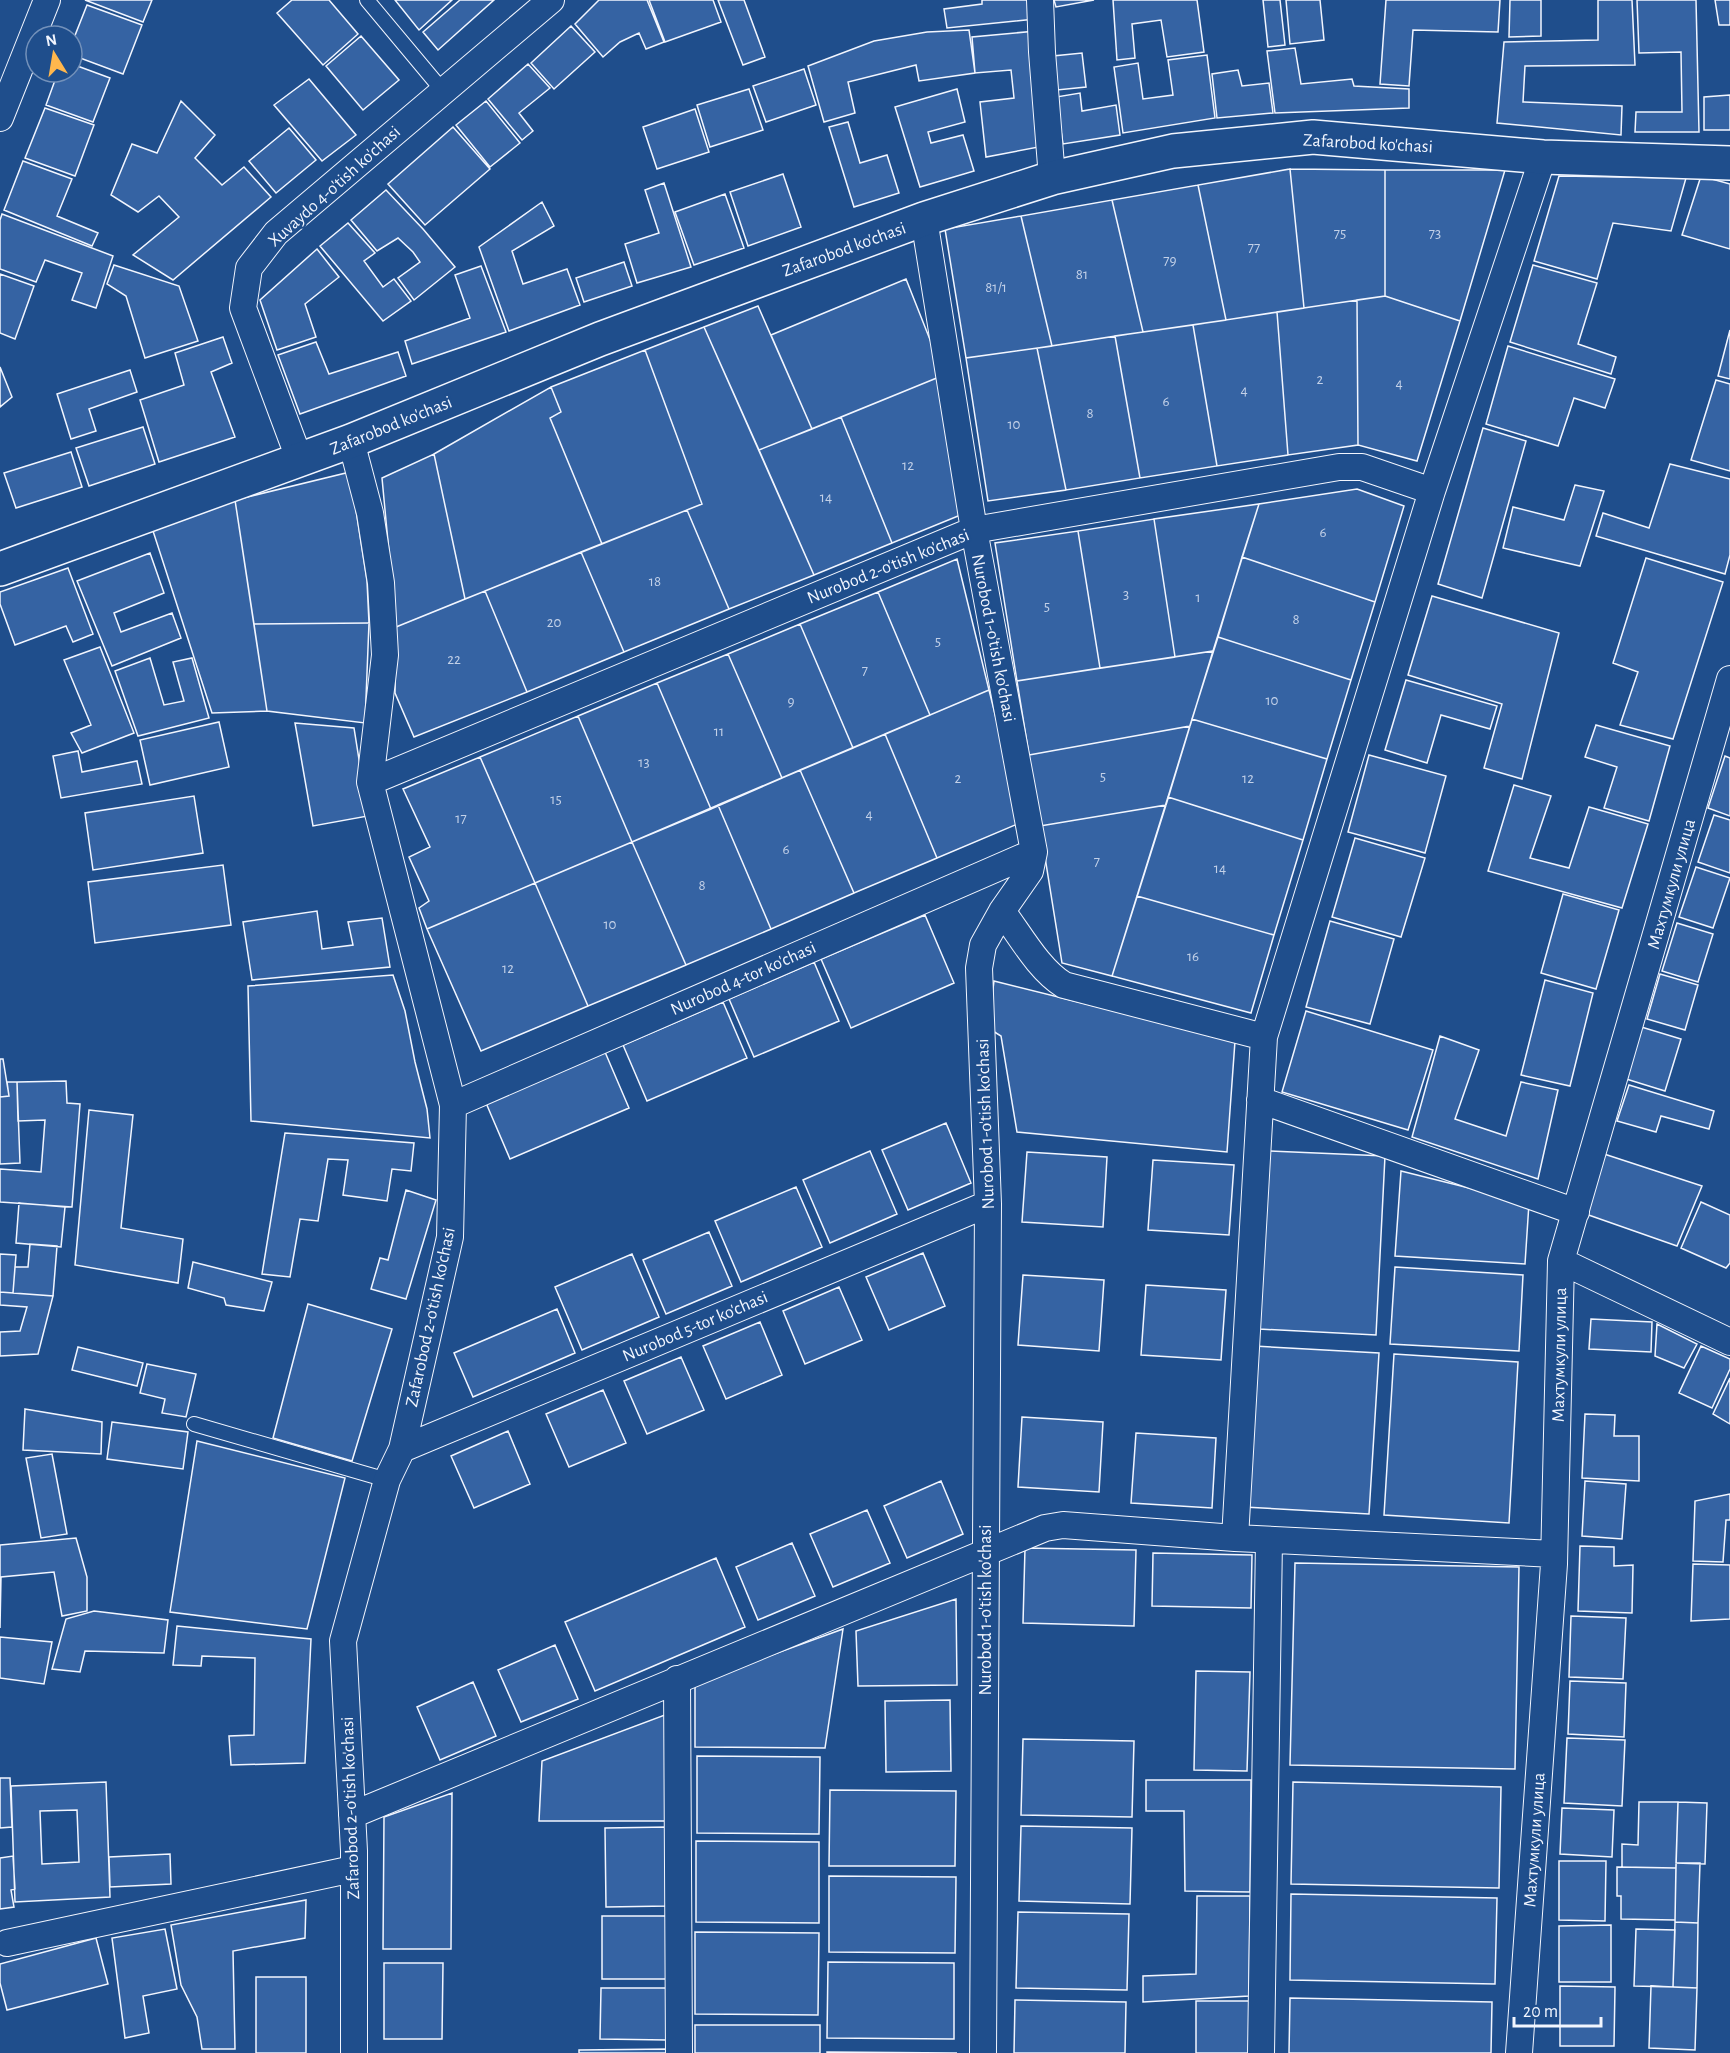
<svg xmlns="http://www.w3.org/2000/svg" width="1730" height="2053" viewBox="0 0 1730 2053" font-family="'Alegreya Sans',sans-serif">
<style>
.building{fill:#3563a3;stroke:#f2f6ff;stroke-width:1.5;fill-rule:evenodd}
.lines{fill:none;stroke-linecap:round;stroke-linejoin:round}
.lane-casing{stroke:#f2f6ff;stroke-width:16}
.street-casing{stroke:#f2f6ff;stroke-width:28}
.secondary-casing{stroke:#f2f6ff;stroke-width:36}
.lane{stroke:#1f4e8c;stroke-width:14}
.street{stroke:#1f4e8c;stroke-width:26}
.secondary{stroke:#1f4e8c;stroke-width:33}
.labels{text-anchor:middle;stroke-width:4.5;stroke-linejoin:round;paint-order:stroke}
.number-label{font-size:15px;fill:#c3d1e8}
.street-label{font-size:18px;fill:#f2f6ff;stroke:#1f4e8c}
</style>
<rect width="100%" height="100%" fill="#1f4e8c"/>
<!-- building -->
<path class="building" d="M85,0h67l-9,22z
M292,0h37l29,34 -35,31 -46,-52z
M395,0h57l-33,30z
M460,0h34l-56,50 -15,-18z
M599,0h48l17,42 -18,7 -7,-16 -19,9 -17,15 -28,-33z
M649,0h64l8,22 -56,20z
M718,0h26l21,57 -22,8z
M982,0h52l1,19 -88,9 -3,-19 38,-5z
M1054,0h40l-38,7z
M1113,0h84l7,52 -37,5 -6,-37 -29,4 3,34 -18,2z
M1263,0h17l5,45 -17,2z
M1286,0h34l4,40 -34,4z
M1386,0h114l-2,32 -85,-2 -4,56 -29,-2z
M1510,0h31v36l-32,1z
M1598,0h34l3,65 -110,1 -2,36 99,4 -1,29 -124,-12 7,-81 94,-2z
M1637,0h59l3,132h-64l1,-20h46l-1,-60 -42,1z
M1715,0h15v25h-11z
M87,5l55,20 -19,49 -51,-19v-12z
M571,26l24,26 -41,37 -23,-26z
M969,30l6,43 -56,8 -3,-16 -68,17 7,31 -31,9 -16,-56 66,-25 53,-9z
M1036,31l8,115 -58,11 -6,-55 34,-4 -3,-28 -36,3 -3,-36z
M361,36l38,44 -36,30 -37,-44z
M1295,48l6,36 51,-5 2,7 55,3v19l-134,5 -8,-62z
M1082,53l4,34 -29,3 -4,-34z
M1207,55l8,63 -92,15 -9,-66 24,-4 5,36 30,-4 -5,-35z
M72,64l38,14 -17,44 -47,-17 12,-33h14z
M528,64l22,24 -31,25 14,18 -11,9 -34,-41z
M804,69l12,36 -50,17 -13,-36z
M1238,70l4,16 27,-3 4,30 -56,5 -5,-44z
M309,79l47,56 -34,26 -48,-56z
M749,89l14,41 -53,17 -13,-42z
M957,89l8,33 -37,10 3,11 32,-8 11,36 -54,16 -25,-80z
M1080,93l2,18 34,-6 4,30 -57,9 -7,-47z
M1730,95v35h-26v-33z
M181,101l34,34 -20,23 27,27 22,-18 27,30 -98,83 -40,-25 46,-38 -20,-21 -21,16 -27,-17 21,-51 25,9z
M486,101l34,42 -30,24 -34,-42z
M45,108l49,17 -19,51 -50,-18z
M695,109l14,43 -52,17 -14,-42z
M848,122l12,41 27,-8 12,38 -45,14 -25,-80z
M453,127l37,42 -65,56 -37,-41z
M289,128l27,32 -40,33 -27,-32z
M23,161l49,18 -15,37 41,17 -6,13 -88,-36z
M1290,169l14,139 -78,12 -28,-135z
M1290,169l95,1v126l-81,12z
M1385,170h120l-45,151 -75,-25z
M783,174l18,53 -53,19 -18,-54z
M1559,176l127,2 -15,53 -58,-8 -16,56 -63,-18z
M1701,176l29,8v65l-48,-14z
M664,183l27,84 -54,16 -12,-39 34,-11 -14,-43z
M1198,185l28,135 -83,12 -31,-132z
M386,190l37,39 32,38 -41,33 -16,-22 22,-16 -7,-10 -15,-14 -21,13 -26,-31z
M725,194l19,54 -50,17 -19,-53z
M1112,200l31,132 -91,14 -31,-130z
M542,202l12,24 -42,25 11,33 44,-15 13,36 -71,26 -30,-84z
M2,214l111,42 -17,52 -24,-8 10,-27 -37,-13 -9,22 -36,-13v-49z
M1021,216l31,130 -86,12 -21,-129z
M348,223l27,30 -11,8 19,26 11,-8 17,22 -28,20 -63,-75z
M317,249l22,28 -34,27 11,33 -39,13 -17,-50z
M624,262l8,24 -48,16 -8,-24z
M114,265l65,21 19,55 -53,17 -19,-62 -19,-12z
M1533,265l64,18 -19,61 38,13 -5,17 -101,-32z
M481,266l25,66 -94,32 -7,-23 65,-23 -15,-43z
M0,274l34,12 -19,53 -15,-6z
M906,279l38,96 -132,54 -41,-94z
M1385,296l75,25 -43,140 -59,-16 -1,-145z
M1357,300l1,145 -70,10 -11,-143z
M758,306l54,123 -53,21 -55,-123z
M1277,312l11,143 -71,11 -24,-141z
M1193,325l24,141 -77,12 -25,-142z
M704,327l110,248 -85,34 -42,-99 15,-6 -57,-154z
M1730,330v49l-12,-3z
M1115,336l25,142 -74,12 -29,-142z
M223,337l9,26 -21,9 24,65 -76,25 -19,-62 44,-15 -9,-32z
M316,342l13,32 69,-22 8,24 -106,38 -22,-59z
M1508,346l107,33 -10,29 -31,-10 -16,48 -72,-22z
M1037,348l29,142 -78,11 -22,-143z
M645,350l57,154 -100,40 -52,-126 11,-6 -10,-25z
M0,367l12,30 -12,10z
M130,370l7,22 -48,17 7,22 -25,8 -14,-45z
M944,375l19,139 -71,29 -51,-126z
M1716,380l14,4v87l-39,-11z
M551,387l10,25 -11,6 52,126 -137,55 -31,-145z
M841,417l51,126 -78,32 -55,-125z
M143,427l12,37 -66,22 -13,-38z
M1483,428l43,13 -44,157 -44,-14z
M71,452l11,35 -66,21 -12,-35z
M434,454l31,145 -69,28 -14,-149z
M1670,464l60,15v76l-5,19 -129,-38 7,-23 46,15z
M350,472l17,109 2,42 -115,1 -19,-124z
M1575,485l29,6 -24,75 -77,-18 10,-41 51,13z
M1357,489l47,17 -29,96 -133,-45 17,-53z
M235,500l32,211 -55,2 -59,-182z
M1259,504l-46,147 -38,6 -21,-138z
M687,510l42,99 -105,43 -43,-100z
M1154,519l21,138 -75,11 -22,-137z
M1078,531l22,137 -83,13 -22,-138z
M581,552l43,100 -97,40 -42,-101z
M150,553l14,40 -50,20 7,19 51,-19 9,25 -69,28 -35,-85z
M1242,557l133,45 -24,78 -133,-43z
M1646,558l77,24 -50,157 -53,-14 18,-53 -25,-9z
M957,559l32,131 -59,25 -52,-123z
M68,568l25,66 -20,8 -7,-16 -51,19 -15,-41v-12z
M485,591l42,101 -113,45 -19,-44 1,-66z
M878,592l52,123 -77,33 -53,-124z
M1432,596l127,37 -37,146 -38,-11 18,-64 -94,-29z
M369,623l-4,100 -98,-12 -13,-87z
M800,624l53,124 -71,30 -54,-124z
M1218,637l133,43 -24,79 -135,-40z
M100,647l34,86 -52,20 -11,-20 20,-8 -27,-65z
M1213,651l-23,75 -161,29 -12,-74z
M728,654l54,124 -71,31 -54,-126z
M150,658l14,47 20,-4 -11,-39 19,-4 17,60 -71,18 -23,-65z
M1406,680l91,26 -7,23 -49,-14 -14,48 -42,-13z
M657,683l54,126 -79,33 -54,-126z
M989,690l33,132 -85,36 -52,-124z
M578,716l54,126 -97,41 -55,-126z
M1192,719l135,40 -24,81 -135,-43z
M219,722l10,45 -79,18 -10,-45z
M295,723l59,5 14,88 -55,10z
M1596,725l74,21 -21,75 -45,-13 13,-41 -32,-10z
M1190,726l-24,79 -126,21 -11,-71z
M885,734l52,124 -83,35 -54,-123z
M78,751l4,21 55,-11 5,23 -81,14 -8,-42z
M1369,755l77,21 -21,77 -77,-21z
M1725,756l5,2v58l-22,-8z
M480,757l55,126 -108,46 -8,-21 10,-7 -20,-44 21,-10 -27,-58z
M800,770l54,123 -83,36 -53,-124z
M1514,785l37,11 -21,62 39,10 20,-61 59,17 -26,84 -134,-37z
M194,796l9,57 -110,17 -8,-57z
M1168,797l135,43 -29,95 -137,-39z
M718,805l53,124 -85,36 -54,-123z
M1166,805l-54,171 -50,-13 -22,-137z
M1714,815l16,5v53l-32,-11z
M1355,838l70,20 -24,79 -69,-20z
M632,842l54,123 -98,41 -53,-123z
M223,865l8,60 -136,18 -7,-61z
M1696,867l34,11 -17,50 -34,-11z
M535,883l53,123 -107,45 -54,-122z
M1563,894l56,16 -23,79 -55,-16z
M1137,896l137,39 -23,78 -139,-37z
M317,911l5,38 31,-4 -5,-23 34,-4 8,49 -138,13 -9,-58z
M925,915l29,68 -103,45 -30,-69z
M1330,921l64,18 -24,85 -64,-17z
M1677,923l36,11 -15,48 -36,-11z
M814,962l25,59 -85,36 -25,-58z
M1660,974l38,11 -13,45 -38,-11z
M393,975l12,36 10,51 12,47 3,29 -179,-17 -3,-135z
M1545,980l48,13 -23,93 -49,-11z
M994,981l241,60 -8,111 -210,-20 -16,-96 -13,-8z
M723,1002l24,56 -100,43 -24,-56z
M1306,1011l127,39 -25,80 -126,-38z
M1638,1026l43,13 -16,52 -42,-13z
M1440,1036l39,14 -24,69 51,17 15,-54 37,8 -20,89 -126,-42z
M605,1052l24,56 -119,51 -24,-56z
M0,1059h3l6,37 -9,1z
M66,1081l1,22 13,1 -8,103 -72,-5v-33l41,3 4,-52 -27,1 -1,-39z
M7,1082h10l3,81 -20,1v-67l9,-1z
M1629,1085l85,26 -5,18 -48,-13 -5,16 -39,-11z
M89,1110l44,5 -12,113 62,11 -5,44 -103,-18z
M946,1123l25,60 -63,27 -26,-60z
M285,1133l129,10 -3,28 -19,-2 -5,32 -44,-6 5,-35 -20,-1 -10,62 -18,-2 -10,58 -28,-3z
M870,1151l27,63 -67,29 -27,-63z
M1268,1151l117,5 -9,179 -117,-6z
M1027,1152l80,5 -4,70 -81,-5z
M1598,1152l104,34 -25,60 -97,-34z
M1153,1160l81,5 -5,70 -81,-5z
M1401,1171l128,32 -4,61 -130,-8z
M796,1187l26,60 -81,35 -26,-61z
M406,1190l30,10 -30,99 -35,-10 9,-31 8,2z
M1701,1202l29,13v48l-4,5 -45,-20z
M19,1203l46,4 -4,40 -45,-4z
M709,1232l23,54 -66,28 -23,-54z
M30,1244l27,2 -4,50 -40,-3 2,-26h13z
M923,1253l22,53 -56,24 -23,-53z
M0,1254l16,1 -3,38 -13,-1z
M632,1254l27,63 -77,33 -27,-63z
M193,1262l79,20 -8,29 -38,-6 -2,-7 -36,-10z
M1395,1267l128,8 -4,76 -129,-7z
M1023,1275l81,5 -5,71 -81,-6z
M1146,1285l80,5 -5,70 -80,-5z
M839,1287l23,53 -57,24 -22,-53z
M0,1292l53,4 -15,58 -38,2v-24l20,-1 7,-24 -27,-2z
M308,1304l84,25 -40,132 -79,-23z
M557,1309l18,44 -102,44 -19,-44z
M1591,1319l61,3 -1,30 -62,-3z
M760,1322l22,53 -56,24 -23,-53z
M1657,1324l40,20 -13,24 -29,-12z
M1254,1346l125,7 -10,161 -125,-7z
M1701,1346l29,13v10l-18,39 -33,-15z
M78,1347l65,16 -6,23 -65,-16z
M1394,1354l124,8 -9,161 -125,-8z
M681,1357l23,53 -57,24 -23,-53z
M147,1364l49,10 -10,43 -24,-4 3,-14 -25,-6z
M1730,1378v46l-17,-10z
M603,1390l23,53 -57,24 -23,-53z
M25,1409l77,13 -1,32 -78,-4z
M1585,1414l30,1 -1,21h25v45l-57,-3z
M1022,1417l81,5 -4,70 -81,-5z
M112,1422l76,10 -5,37 -76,-10z
M508,1431l22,53 -56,24 -23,-52z
M1136,1433l80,5 -4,70 -81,-5z
M197,1441l148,37 -38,151 -137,-17z
M52,1454l15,80 -26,4 -15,-80z
M941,1481l22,53 -56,24 -23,-52z
M1585,1481l41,3 -4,55 -40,-3z
M1730,1494v26h-4l-3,42 -30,-1 2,-60z
M867,1510l23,53 -57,24 -23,-53z
M76,1538l11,39v34l-25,5 -8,-44 -53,5 -1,51v-83z
M792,1543l23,53 -57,24 -22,-53z
M1580,1546l34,1v19l19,-1 -1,48 -54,-2z
M1025,1548l111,2 -2,76 -111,-3z
M1153,1553l99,2 -1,53 -99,-2z
M716,1558l29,69 -150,64 -30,-69z
M1295,1563l224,4 -4,202 -225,-4z
M1693,1564l37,1v54l-39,2z
M956,1599l1,86 -99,1 -2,-55z
M94,1611l74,9 -4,33 -79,-2 -5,21 -28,-3 14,-50z
M1571,1616l55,2 -3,61 -54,-2z
M177,1626l134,13 -6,124 -74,2 -2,-29 25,-1 1,-77 -53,-2 -1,10 -28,-1z
M843,1629l-18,119 -130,-1v-64z
M0,1637l52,5 -8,42 -44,-6z
M555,1645l23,54 -57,23 -23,-52z
M1196,1671l54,1 -3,99 -53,-1z
M1570,1681l56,2 -2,54 -56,-3z
M473,1682l23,54 -56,24 -23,-53z
M950,1700l1,71 -65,1 -1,-71z
M670,1713l-2,108h-129l3,-60z
M1567,1738l58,2 -3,66 -58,-3z
M1023,1739l111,2 -2,76 -111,-2z
M697,1756l123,1 -1,77 -122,-1z
M0,1778h10l2,49 -12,1z
M1146,1780h105l-1,112 -65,-1 -1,-80h-38z
M106,1782l4,115 -95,5 -4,-116zM77,1810l2,52 -37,2 -2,-53z
M1293,1782l208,5 -2,101 -208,-4z
M830,1790l126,1 -1,75h-126z
M452,1793l-1,156h-68l1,-132z
M1639,1802h39l-2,66 -54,-1v-23l16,1z
M1678,1802l29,1 -2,61 -29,-1z
M1562,1808l52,2 -2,47 -52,-3z
M1021,1826l111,2 -2,76 -111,-3z
M668,1827v79l-62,1 -1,-79z
M696,1841l123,1v81l-123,-1z
M170,1854l1,30 -61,3 -1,-30z
M13,1856l2,33 -4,1 3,17 -14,2v-51z
M1559,1861h47l-1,60 -46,-1z
M1676,1863h24l-2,60 -23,-1z
M1617,1867l59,1 -1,52 -54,-1v-23h-4z
M829,1876l127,1 -1,76 -126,-1z
M1291,1894l206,4 -2,86 -205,-4z
M1197,1896h53l-1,100 -106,6v-26l53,-2z
M306,1900l-1,38 -72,13 2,98h-33l-5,-32 -16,-32 -10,-60z
M1018,1912l111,2 -2,76 -111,-2z
M602,1916h66v63h-66z
M1675,1922l23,1 -1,65 -24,-1z
M1611,1925v57h-52v-56z
M165,1929l12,60 -34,7 6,37 -24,5 -13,-100z
M1636,1929l39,1 -2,57 -39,-1z
M695,1932l124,1 -1,82 -123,-1z
M96,1938l12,46 -101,26 -7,-27v-19z
M828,1962l126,1v76l-127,-1z
M384,1963h59l-1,76h-58z
M256,1977h50v76h-50z
M1560,1986l55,1 -1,59h-54z
M1651,1986l46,2 -2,62 -46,-2z
M601,1988h66v52l-67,-1z
M1290,1998l202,4 -1,51h-202z
M1015,2000l111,2 -1,51h-111z
M1196,2001h53l1,52h-54z
M695,2025h125v28h-125z
M670,2049v4h-91v-3z
M827,2052l130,1h-130z"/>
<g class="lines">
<!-- lane casing -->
<g class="lane-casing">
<path id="lane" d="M367,0l76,91
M194,1424l193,56"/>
</g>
<!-- street casing -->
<g class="street-casing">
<path id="street" d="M1040,0l2,52 10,126
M0,118l47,-118
M924,219l50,311 60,322 -4,19 -28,40 -19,34 -4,23 9,236 -5,849
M351,441l19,72 11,70 4,72 -15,127 83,323 -3,132 -48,212 -15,31 -44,161 11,210v202
M300,461l-57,-153 6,-40 27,-35 275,-233
M370,782l604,-252 365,-63h23l70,24
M1002,911c18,24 37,59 62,74l200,52
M1260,1100l316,112
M453,1105l581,-253
M1561,1261l169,81
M402,1449l586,-245
M1235,1538l29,-501 168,-546 111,-334
M677,1679l2,374
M352,1815l693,-287 18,-3 172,13 319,16
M7,1943l346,-74
M1261,2053l8,-513
M1519,2053l35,-489 7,-303 169,-582"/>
</g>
<!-- secondary casing -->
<g class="secondary-casing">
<path id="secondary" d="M0,569l351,-128 249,-102 324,-120 128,-41 121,-27 140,-14 230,20 187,6"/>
</g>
<!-- lane -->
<use href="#lane" class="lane"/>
<!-- street -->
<use href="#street" class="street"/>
<!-- secondary -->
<use href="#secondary" class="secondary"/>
</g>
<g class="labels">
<!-- number labels -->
<g class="number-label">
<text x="1340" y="238">75</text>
<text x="1435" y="238">73</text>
<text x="1254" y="252">77</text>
<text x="1170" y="265">79</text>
<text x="1082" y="279">81</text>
<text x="996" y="292">81/1</text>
<text x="1320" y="384">2</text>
<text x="1399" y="388">4</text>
<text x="1244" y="395">4</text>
<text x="1166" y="406">6</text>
<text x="1090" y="418">8</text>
<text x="1014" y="429">10</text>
<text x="908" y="470">12</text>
<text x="826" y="502">14</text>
<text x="1323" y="537">6</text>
<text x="655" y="586">18</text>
<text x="1126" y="599">3</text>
<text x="1198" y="602">1</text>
<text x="1047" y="611">5</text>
<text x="1296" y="624">8</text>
<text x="554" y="627">20</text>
<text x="938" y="646">5</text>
<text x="454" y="664">22</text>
<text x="865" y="675">7</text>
<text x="1272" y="705">10</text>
<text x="791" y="706">9</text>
<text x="719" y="736">11</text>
<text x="644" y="767">13</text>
<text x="1103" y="781">5</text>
<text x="958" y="783">2</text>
<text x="1248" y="783">12</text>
<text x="556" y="804">15</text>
<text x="869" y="819">4</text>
<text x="461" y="823">17</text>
<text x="786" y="854">6</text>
<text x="1097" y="866">7</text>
<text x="1220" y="873">14</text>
<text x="702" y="890">8</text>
<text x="610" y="929">10</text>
<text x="1193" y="961">16</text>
<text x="508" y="973">12</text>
</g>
<!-- street labels -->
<g class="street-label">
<text transform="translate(1368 143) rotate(3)" y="6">Zafarobod ko'chasi</text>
<text transform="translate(334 186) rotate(-42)" y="6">Xuvaydo 4-o'tish ko'chasi</text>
<text transform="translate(844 249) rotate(-20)" y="6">Zafarobod ko'chasi</text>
<text transform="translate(391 425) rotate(-22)" y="6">Zafarobod ko'chasi</text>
<text transform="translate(888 566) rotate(-22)" y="6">Nurobod 2-o'tish ko'chasi</text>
<text transform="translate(994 638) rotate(79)" y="6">Nurobod 1-o'tish ko'chasi</text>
<text transform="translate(1671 884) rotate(-74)" y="6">Махтумкули улица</text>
<text transform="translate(743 978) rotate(-24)" y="6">Nurobod 4-tor ko'chasi</text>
<text transform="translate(985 1124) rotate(-92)" y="6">Nurobod 1-o'tish ko'chasi</text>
<text transform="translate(430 1317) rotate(-78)" y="6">Zafarobod 2-o'tish ko'chasi</text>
<text transform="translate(695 1326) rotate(-23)" y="6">Nurobod 5-tor ko'chasi</text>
<text transform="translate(1559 1355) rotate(-89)" y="6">Махтумкули улица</text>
<text transform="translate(985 1610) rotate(-90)" y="6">Nurobod 1-o'tish ko'chasi</text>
<text transform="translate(350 1808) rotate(-92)" y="6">Zafarobod 2-o'tish ko'chasi</text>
<text transform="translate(1534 1840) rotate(-86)" y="6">Махтумкули улица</text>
</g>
</g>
<!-- north arrow -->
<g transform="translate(54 54) rotate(349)"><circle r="28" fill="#1f4e8c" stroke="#7391ba" stroke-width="1.5"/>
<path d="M0-4.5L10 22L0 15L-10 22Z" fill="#ffb74d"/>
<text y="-9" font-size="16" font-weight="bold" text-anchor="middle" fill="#f2f6ff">N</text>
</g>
<!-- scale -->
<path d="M1514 2017v9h87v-9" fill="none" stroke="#f2f6ff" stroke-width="3"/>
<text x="1523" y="2017" font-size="18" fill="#f2f6ff" stroke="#1f4e8c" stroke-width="4.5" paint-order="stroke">20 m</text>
</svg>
